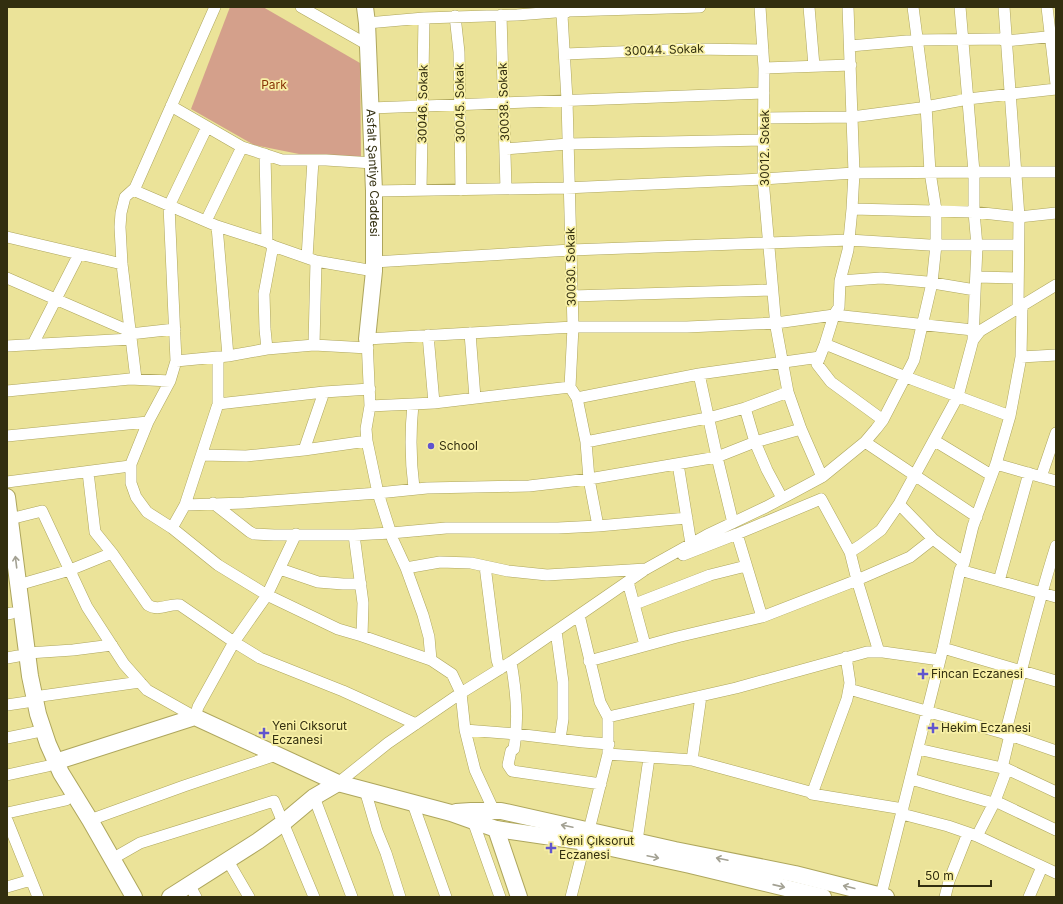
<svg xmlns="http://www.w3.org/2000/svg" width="1063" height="904" viewBox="0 0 1063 904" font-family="Inter,sans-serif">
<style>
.park{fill:#d4a08b}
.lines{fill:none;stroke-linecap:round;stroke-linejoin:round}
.street-casing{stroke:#aea65d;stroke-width:12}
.secondary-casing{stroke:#aea65d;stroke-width:18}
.street{stroke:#fff;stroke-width:11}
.secondary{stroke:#fff;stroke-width:16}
.oneway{stroke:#a3a193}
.poi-dot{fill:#6155ce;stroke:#f8f0a5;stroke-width:1.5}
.labels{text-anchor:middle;stroke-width:3.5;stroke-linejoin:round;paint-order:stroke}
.street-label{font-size:12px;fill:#322e0f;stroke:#f8f0a5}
.park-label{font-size:12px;fill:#893406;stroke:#f8f0a5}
.poi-label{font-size:12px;fill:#322e0f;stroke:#f8f0a5;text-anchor:start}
</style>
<rect width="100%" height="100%" fill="#ebe399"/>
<!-- park -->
<path class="park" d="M230,7h33l97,56 1,94 -62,-3 -45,-9 -63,-36z"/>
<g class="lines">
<!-- street casing -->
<g class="street-casing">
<path id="street" d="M301,7l67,38
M568,7v4l-6,4 5,85 6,227 -3,60 7,11 9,44 3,37 9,47
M760,7l4,61 -1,111 13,148 12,65 13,37 21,48
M809,7l5,59
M960,7l14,165v40l3,34 -4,94
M1004,7l15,210 -1,91
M1047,7l9,77
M501,15l5,174
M455,16l4,36 2,138
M367,23l57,-5 93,-3 51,-4 132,-4
M850,46l68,-6 82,-1 6,2 50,-5
M565,54l128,-5 70,1
M764,68l87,-3
M171,106l71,41 40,13h44l47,3
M371,108l393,-15
M764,118l88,-1 68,-9 48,-9 88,-10
M506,149l62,-5 196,-4
M265,154l2,88
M133,190l84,36 50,16 6,4 43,15 58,10
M421,190l3,-172
M374,191l191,-3 198,-9 91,-6 120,-1h82
M852,209l122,3 45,5 37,-4
M206,221l36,-74
M217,226l11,130
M7,237l115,27
M307,258l6,-98
M374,262l197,-12 278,-10 80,5h89
M976,277l42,1
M7,278l122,53
M840,281l41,-3 46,4 48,8
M572,296l200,-6
M470,333l5,65
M130,334l45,-5
M428,335l6,68
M33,344l46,-90
M825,344l81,33 104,39
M314,345l2,-84
M7,346l124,-7
M368,348l-54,-3 -47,4 -39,7 -52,5 -6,20 -22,41 -17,42v19l5,14 11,15 25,16 46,37 49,30 71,34 24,7 69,24 21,14 9,19 4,37 10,40 19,41
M267,349l-2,-20 -1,-35 9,-48
M1021,357l35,-2
M176,361l-7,-155 38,-79
M699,374l18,83 16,66
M136,379l-14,-115 -2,-37 1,-14 4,-16 10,-9 80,-181
M7,391l123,-12 40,2
M577,398l122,-24 121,-17
M218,404l106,-12 46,-3
M413,404c-3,30 -3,54 1,84
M370,406l-3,-67 206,-12h114l89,-4 58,-8 5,-8 1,-26 8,-31 4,-41 2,-36 -6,-166
M745,408l10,34 12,28 15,28
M883,420l-52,-38 -14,-18 8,-20 9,-29 139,15
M7,436l141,-14
M935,441l56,34
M586,442l126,-25 33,-9 43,-16
M865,442l112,75
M304,450l20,-58
M202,455l44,1 58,-6 63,-9
M678,464l13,80
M996,464l60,17
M88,472l7,60 17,21
M1041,477l15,-44
M7,482l123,-16
M213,503l37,29 4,2 20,1h80l37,-2 55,-5h112l40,-2 89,-8
M899,504l34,35 31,24
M185,505l59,-2 134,-10 49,-5 102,-2 60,-7 128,-22 38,-15 46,-13
M10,519l32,-8 45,96 37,57 23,26 48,27 3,-10 36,-65 33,-47 29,-61
M172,528l13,-23 33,-101v-47
M737,534l25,83
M354,535l9,68 -1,33
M850,552l11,-7 20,-15 18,-26 59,-108 15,-56 7,-9 76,-46
M683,555l54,-21 84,-35 29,53 7,28 22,72
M485,566l12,94 3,9
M406,568l34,-6 31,1 37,8 39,4 99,-6
M280,569l38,13 25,2h18
M960,570l96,27
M999,581l30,-108
M628,582l17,63
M18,585l52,-15 42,-17 36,52c11,7 21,-2 32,0l54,37 26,16 83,33 73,33
M635,604l75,-29 36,-9
M7,614l5,-1
M579,615l21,87 8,15
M556,631l7,51v37l-3,20
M943,648l113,33
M28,653l45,-3 39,-5
M7,658l11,-2
M431,660l-2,-23 -6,-22 -17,-47 -13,-28 -15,-47 -11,-52 -1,-12 4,-23 64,-3 136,-16
M589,661l88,-24 85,-20 95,-37 53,-23 23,-18
M511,662c5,29 8,57 3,87l-3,2 -3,14 4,6 89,13
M849,689l161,46 46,16
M34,697l106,-15
M7,705l20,-3
M465,730l51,4 67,8 26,2
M1005,734c17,-63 31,-126 51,-188
M7,738l29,-6
M918,749l84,19
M608,754l84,6 118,32 2,2 91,15
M692,760l9,-64
M1007,769l49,23
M7,775l41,-9
M911,779l82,24
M338,783l50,-40 73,-50 50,-31 135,-93 61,-34 59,-28 56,-30 43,-35 11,-13 7,-9 31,-60 18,-77 4,-38v-35l-6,-38 -4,-66 -13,-99
M365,790l12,41 9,22 14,44
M812,794l35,-95 3,-16 -4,-26
M314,797l38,100
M995,801l61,29
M413,804l33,93
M7,813l59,-13
M902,814l46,12 29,10 79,37
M7,820l31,77
M90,820l94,-34 95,-32
M473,821l27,76
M589,830l19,-76v-37l128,-29 131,-36h16l57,8
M977,836l18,-35 12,-32 -5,-1 8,-33
M637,841l12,-83
M112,859l28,-16 134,-42 40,96
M228,861l21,36
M189,884l7,13
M7,887l24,-7
M881,895l62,-247 17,-78 4,-7 9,-37 23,-62 14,-48 11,-59 1,-52
M571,897l14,-55
M945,897l4,-16 19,-48
M1029,897l13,-30"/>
</g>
<!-- secondary casing -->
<g class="secondary-casing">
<g id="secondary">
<path id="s1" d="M365,7l2,16 7,168v80l-7,68"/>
<path d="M7,497l23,179 8,38 10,30 13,29 29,47 44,77"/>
<path d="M55,762l140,-45 143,66 113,30 45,16 83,12 111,24 133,32"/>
<path d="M456,812l15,-1h30l174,39 120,24 91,23"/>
<path d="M496,829l23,68"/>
<path d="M170,897l88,-56 25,-18 31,-26 24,-14"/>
</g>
</g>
<!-- street -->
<use href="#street" class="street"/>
<!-- secondary -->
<use href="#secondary" class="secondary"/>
</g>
<!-- one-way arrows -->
<defs><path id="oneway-shaft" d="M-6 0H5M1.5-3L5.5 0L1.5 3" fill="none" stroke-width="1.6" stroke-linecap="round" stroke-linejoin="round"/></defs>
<g class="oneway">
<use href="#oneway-shaft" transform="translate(16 562) rotate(-97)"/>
<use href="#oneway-shaft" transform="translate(567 826) rotate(-168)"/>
<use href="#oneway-shaft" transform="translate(653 857) rotate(12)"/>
<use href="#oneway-shaft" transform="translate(722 859) rotate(-168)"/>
<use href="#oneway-shaft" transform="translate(779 886) rotate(13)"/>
<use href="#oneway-shaft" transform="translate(849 887) rotate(-166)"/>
</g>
<!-- markers -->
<g class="poi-dot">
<circle cx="431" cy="446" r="4"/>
<path d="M921 668h4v4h4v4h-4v4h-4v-4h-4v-4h4z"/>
<path d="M931 722h4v4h4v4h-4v4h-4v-4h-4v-4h4z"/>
<path d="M262 727h4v4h4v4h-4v4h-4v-4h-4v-4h4z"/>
<path d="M549 842h4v4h4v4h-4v4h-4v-4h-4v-4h4z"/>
</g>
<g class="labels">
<!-- street labels -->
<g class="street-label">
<text transform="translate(664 50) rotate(-2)" y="4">30044. Sokak</text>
<text transform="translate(504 102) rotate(-92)" y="4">30038. Sokak</text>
<text transform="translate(460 103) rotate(-91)" y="4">30045. Sokak</text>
<text transform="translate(423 104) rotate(-89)" y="4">30046. Sokak</text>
<text transform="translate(765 148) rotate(-90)" y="4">30012. Sokak</text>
<text dy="4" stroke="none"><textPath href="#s1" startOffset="166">Asfalt Şantiye Caddesi</textPath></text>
<text transform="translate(571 267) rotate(-91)" y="4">30030. Sokak</text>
</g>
<!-- park labels -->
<g class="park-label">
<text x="274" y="89">Park</text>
</g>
<!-- poi labels -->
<g class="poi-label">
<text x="439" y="450">School</text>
<text x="931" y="678">Fincan Eczanesi</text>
<text x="272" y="730">Yeni Cıksorut<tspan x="272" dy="14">Eczanesi</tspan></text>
<text x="941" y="732">Hekim Eczanesi</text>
<text x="559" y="845">Yeni Çıksorut<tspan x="559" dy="14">Eczanesi</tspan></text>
</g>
</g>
<!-- border -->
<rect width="1063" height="904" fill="none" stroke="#322e0f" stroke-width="16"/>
<!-- scale -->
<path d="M919 880v6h72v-6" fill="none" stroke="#322e0f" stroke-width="2"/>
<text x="925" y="880" font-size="12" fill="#322e0f" stroke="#f8f0a5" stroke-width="3" paint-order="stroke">50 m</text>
</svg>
